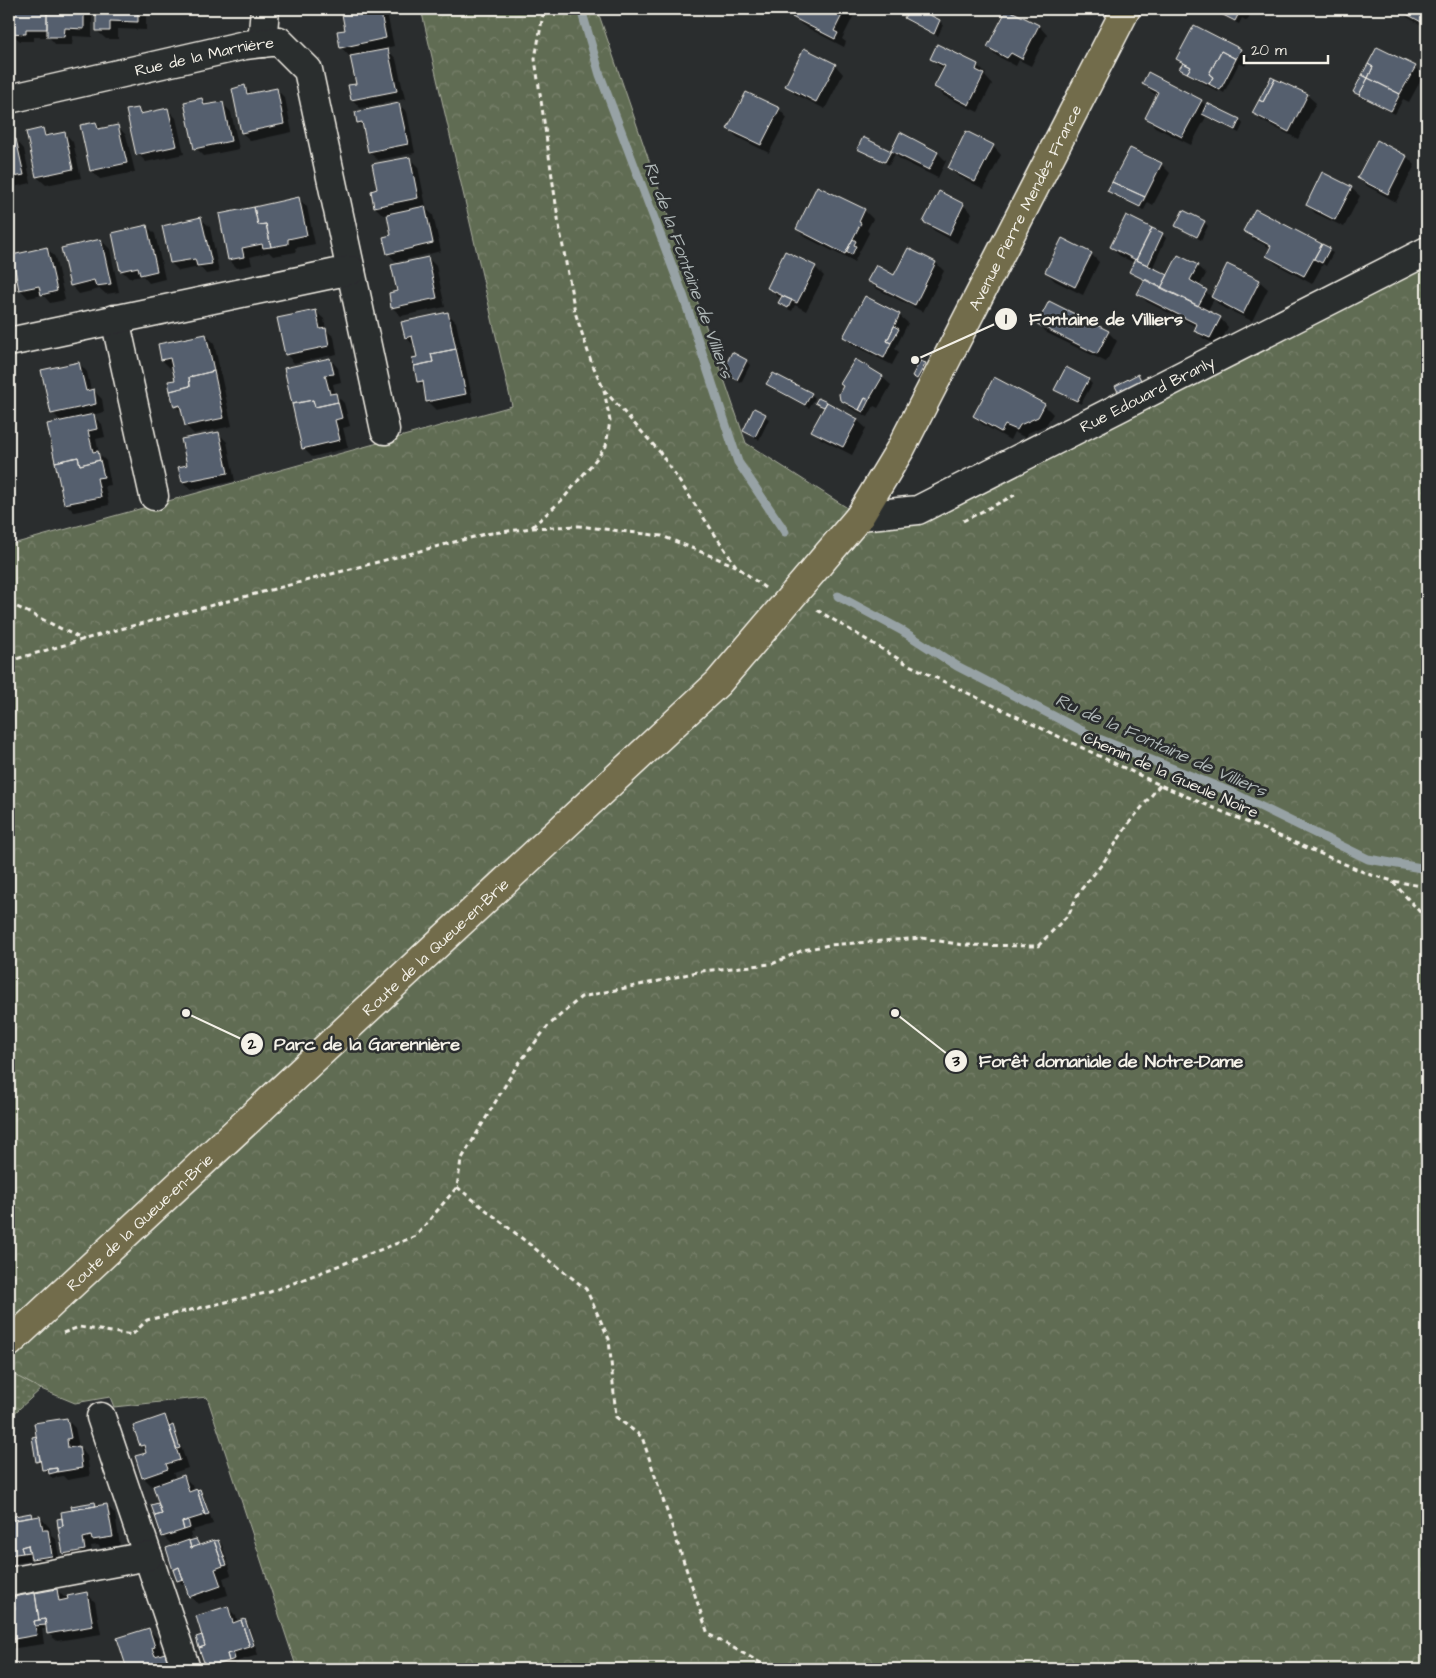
<svg xmlns="http://www.w3.org/2000/svg" width="1436" height="1678" viewBox="0 0 1436 1678" font-family="'Architects Daughter',sans-serif">
<style>
.grass{fill:url(#grass-dots);stroke:#aaae9e}
.forest{fill:url(#forest-crowns);stroke:#aaae9e}
.shadow{fill:#0007}
.lines{fill:none;stroke-linecap:round;stroke-linejoin:round}
.stream{stroke:#97a2a5;stroke-width:9}
.building{fill:#555e6e;stroke:#f4f1e8}
.minor-casing{stroke:#f4f1e8;stroke-width:31}
.major-casing{stroke:#f4f1e8;stroke-width:31}
.path{stroke:#f4f1e8;stroke-width:3;stroke-dasharray:5 4;stroke-linecap:butt}
.minor{stroke:#2a2d2e;stroke-width:28}
.major{stroke:#726c4b;stroke-width:28}
.labels{text-anchor:middle;stroke-width:5;stroke-linejoin:round;paint-order:stroke}
.street-label{font-size:16px;fill:#f4f1e8;stroke:#2a2d2e}
.water-label{font-size:18px;font-style:italic;fill:#aeb6b6;stroke:#2a2d2e}
.leader{fill:none;stroke:#f4f1e8;stroke-width:2}
.callout-dot{fill:#f4f1e8;stroke:#2a2d2e;stroke-width:2}
.mark-label{font-size:15px;text-anchor:middle;font-weight:bold;fill:#111}
.callout-label{font-size:18px;text-anchor:middle;font-weight:bold;fill:#f4f1e8;stroke:#2a2d2e;stroke-width:5;stroke-linejoin:round;paint-order:stroke}
</style>
<defs>
<pattern id="grass-dots" width="8" height="8" patternUnits="userSpaceOnUse" patternTransform="scale(1.25)"><rect width="8" height="8" fill="#616c53"/><path d="M2 2h.1M6 6h.1" fill="none" stroke="#78816c" stroke-width="1.8" stroke-linecap="round"/></pattern>
<pattern id="forest-crowns" width="20" height="18" patternUnits="userSpaceOnUse" patternTransform="scale(1.25)"><rect width="20" height="18" fill="#616c53"/><path d="M2 6a3 3 0 1 1 6 0M12 15a3 3 0 1 1 6 0" fill="none" stroke="#78816c"/></pattern>
</defs>
<rect width="100%" height="100%" fill="#2a2d2e"/>
<filter id="ink" filterUnits="userSpaceOnUse"><feTurbulence type="fractalNoise" baseFrequency=".02" numOctaves="2"/><feDisplacementMap in="SourceGraphic" scale="10" xChannelSelector="R" yChannelSelector="G"/><feConvolveMatrix kernelMatrix="1 2 1 2 8 2 1 2 1" color-interpolation-filters="sRGB"/></filter>
<g filter="url(#ink)">
<!-- grass -->
<path class="grass" d="M9,1372l32,17 -32,29z"/>
<!-- forest -->
<path class="forest" d="M421,9h176l149,434 114,73h57l510,-256v1409h-1130l-90,-272 -93,10 -4,-10 -35,6 -34,-14 -32,-17v-827l503,-139z"/>
<!-- shadow -->
<path class="shadow" d="M11,9h81v28l-19,-1 -1,9h-16l-7,-8h-15v4h-14l-9,-8z
M98,9h48v21l-28,-1v10h-12l-9,-8z
M191,9h39v1z
M342,9h44l8,37 -8,2 10,11 9,40 -45,9 -8,-9 6,-14 -7,-30 -2,1 -8,-9 6,-16z
M798,9h59l-15,30 4,3 -2,5 -42,-22 -8,-8z
M910,9h5l25,12 3,4 -5,11 -29,-14 -3,-4z
M1055,9l11,4 2,-2 -4,-2h10l-4,7z
M1209,9h44l-6,12 -5,-3 -3,6z
M1398,9h29v19l-20,-11z
M1007,11l32,15 8,9 -16,31 -12,-6 -3,6 -19,-10 -9,-9z
M1240,50l9,8 -4,8 -6,-3 -15,30 -5,-3 -1,2 -34,-20 -4,-3 3,-5 -6,-5z
M931,59l46,6 9,9 -1,2 7,8 -14,28 -34,-16 -8,-9 8,-17z
M835,65l8,9 -18,35 -30,-15 -8,-8z
M1415,67l8,9 -14,26 -6,-3 -8,15 -37,-18 -3,-4z
M1143,84l58,17 6,6 1,-3 32,16 3,4 -4,9 -33,-16 -15,28 -36,-18 -8,-9 11,-22 -6,-4z
M245,87l7,7 24,-5 9,9 7,34 -41,9 -9,-8z
M1307,95l9,8 -18,36 -36,-18 -8,-8z
M202,99l6,7 14,-3 9,9 8,37 -35,7 -8,-8z
M398,104l9,8 8,41 -37,7 -9,-8 -5,-24 -6,-6z
M138,109l5,6 25,-5 8,8 8,36 -38,8 -8,-8z
M779,109l8,9 -18,35 -32,-16 -8,-8z
M96,123l6,6 15,-3 9,9 9,37 -35,7 -8,-8 -10,-45z
M42,130l7,6 16,-3 8,9 8,36 -35,7 -9,-8z
M900,134l38,19 8,8 -8,17 -37,-18 -6,-6 -6,11 -26,-13 -4,-4 4,-9 28,14z
M16,140l8,9 7,34 -22,5v-47z
M993,146l8,9 -17,34 -26,-13 -9,-9z
M1130,149l31,15 9,9 -17,32 -5,-3 -4,8 -31,-15 -4,-4z
M1407,157l8,8 -19,37 -29,-16 -8,-8z
M409,158l9,9 8,39 -2,1 9,8 8,36 -45,11 -8,-9 4,-17 -4,-22 -5,1 -8,-8 -3,-15 7,-2z
M1351,188l9,8 -16,31 -29,-14 -8,-9z
M298,198l9,9 8,37 -20,4 1,4 -23,4 -4,-4 -19,5 2,8 -15,3 -8,-8z
M963,205l9,8 -15,30 -24,-13 -8,-8z
M864,210l9,9 -6,11 2,3 -15,29 -49,-25 -8,-8z
M201,219l9,8 9,45 -13,2 -6,-7 -21,4 -8,-8z
M1204,222l4,4 -7,14 -20,-11 -4,-4z
M147,226l8,8 10,45 -16,4 -6,-7 -14,2 -8,-8z
M1245,230l76,15 12,8 -7,13 -3,-2 -11,20 -36,-20 -9,-8 4,-8 -18,-9z
M1162,234l4,4 -14,31 16,8 11,-21 18,10 9,8 -7,13 13,10 47,-16 9,8 -16,32 -32,-15 -6,-7 -7,13 13,6 8,9 -9,19 -15,-7 -8,-8 1,-4 -50,-25 -8,-8 6,-13 -15,-10 5,-8 -15,-7 -9,-9z
M101,240l9,9 9,43 -13,2 -6,-5 -21,5 -8,-9z
M47,248l8,9 10,43 -15,3 -7,-8 -15,3 -8,-9z
M786,253l29,14 9,9 -18,35 -11,-6 -3,6 -9,-4 -3,-4 2,-4 -5,-3 -9,-8z
M1091,254l8,8 -16,33 -28,-14 -9,-9z
M428,258l8,8 9,41 -44,9 -9,-9 7,-16z
M936,263l8,8 -21,41 -46,-23 -8,-8 26,-4z
M315,311l9,8 2,11 8,7 3,17 -43,9 -8,-9z
M448,314l8,8 17,80 -37,8 -9,-9 -2,-13 -7,-7 1,-23 -5,-12 -8,-9z
M899,315l9,8 -13,26 4,3 -7,13 -39,-20 -8,-8z
M1039,324l69,8 9,9 -11,21 -59,-29z
M206,335l8,8 18,83 -38,8 -8,-8 -2,-12 -9,-8 1,-25 -3,-14 -3,1 -8,-8z
M330,359l8,9 3,14 -8,2 2,10 9,9 6,23 -7,2 5,20 -36,9 -9,-9z
M746,361l4,4 -9,18 -14,-7 -4,-4z
M855,361l27,16 9,8 -13,23 -4,-2 -6,11 -18,-9 -9,-9z
M79,363l8,9 4,19 2,-1 9,9 2,13 -12,3 10,9 3,13 -9,2 3,15 7,7 5,24 -6,1 4,19 -35,7 -8,-8 -17,-79 13,-3 -9,-9z
M925,364l4,4 -8,14 -7,-6z
M994,379l50,26 9,9 -7,11 -18,8 -2,5 -12,-6 -4,8 -28,-16 -8,-8z
M1088,380l4,4 -11,20 -21,-11 -4,-3z
M768,384l43,10 4,4 -6,10 -37,-20z
M818,399l39,21 9,8 -14,27 -31,-16 -8,-9 12,-21 -9,-6z
M754,410l15,9 -10,21 -14,-9z
M218,433l9,9 8,39 -44,9 -8,-8 5,-16z
M165,1416l11,15 12,37 -15,5 3,6 7,-3 9,9 2,6 6,-1 3,4 10,30 -20,6 1,2 -4,1 2,6 -5,1 2,2 7,-2 4,6 18,-5 4,4 8,24h-1l2,6 -8,3 5,17 -30,9 -8,-8 -4,-13 -4,1 -4,-4 1,-37 -7,2 -9,-9 -5,-32 3,4 -7,-23 -2,1 -9,-9 2,-23 -10,-27z
M67,1420l8,8 4,19 8,9 3,20 -23,4 -4,-4 -11,2 -15,-17 -1,-23 2,2z
M95,1503l3,4 9,-2 8,9 5,31 -19,3 -3,-3 -7,1 2,12 -20,4 -9,-9 -3,-34 13,-8 -1,-4z
M31,1515l3,3 6,-1 10,11 1,7 5,4 4,25 -20,3 -11,-11 1,5 -21,3v-45z
M57,1590l7,7h3l2,3 18,-6 8,8 6,32 -44,7 -9,-8v-4h-6l2,15 -35,5v-42l7,-1z
M227,1607l9,9 2,7 7,-2 4,4 9,30 -20,6v2l-3,1 1,5h-27l-12,-31 7,-2z
M149,1630l8,8 6,17 1,-1 9,9 2,6h-46l-10,-30z"/>
<g class="lines">
<!-- stream -->
<path class="stream" d="M581,9l19,66 83,220 55,167 47,70
M838,596l63,34 56,36 137,71 139,56 135,66 59,10"/>
</g>
<!-- building -->
<path class="building" d="M10,9h37v20h-21v5l-16,-1z
M47,9h37v20l-19,-1 -1,9h-17z
M96,9h42v13l-28,-1v10h-14z
M341,9h39l6,29 -46,10 -3,-17 8,-1z
M797,9h48l-11,22 4,2 -3,6 -43,-22z
M909,9h9l22,11 -6,14 -30,-16z
M1007,9l32,16 -17,34 -11,-6 -4,5 -20,-11z
M1211,9h19l9,4 -4,8z
M1397,9h30v16z
M1194,25l47,24 -5,10 -15,-8 -12,23 4,3 -4,7 -22,-11 4,-6 -15,-8z
M937,44l41,20 -2,6 8,4 -15,31 -35,-18 11,-21 -15,-7z
M1377,47l39,19 -16,28 -32,-16 5,-11 -5,-3z
M804,48l32,16 -20,38 -31,-16z
M388,49l9,42 -46,9 -3,-15 8,-1 -6,-28z
M1221,51l15,8 -16,31 -11,-6 4,-7 -4,-3z
M1183,63l8,4 -4,6 -8,-4z
M1368,64l5,3 -5,11 -6,-3z
M1148,72l54,28 -20,37 -37,-19 13,-26 -16,-8z
M1362,75l6,3 -9,17 -6,-3z
M1271,77l4,2 -12,23 -4,-2z
M1368,78l32,16 -9,17 -32,-16z
M1275,79l33,15 -19,38 -37,-19 7,-13 4,2z
M245,85l2,9 30,-6 7,36 -43,9 -9,-44z
M746,92l34,16 -19,37 -34,-16z
M202,98l2,7 19,-3 8,39 -37,8 -10,-47z
M399,103l9,41 -40,8 -6,-30 -5,1 -2,-11z
M1207,103l33,16 -5,11 -33,-16z
M138,108l2,6 28,-6 9,38 -41,9 -10,-45z
M96,122l2,7 20,-4 9,38 -37,8 -10,-46z
M43,128l2,8 20,-4 8,37 -37,8 -10,-45z
M966,131l28,14 -19,37 -27,-14z
M900,132l38,20 -9,18 -38,-19z
M863,137l28,14 -6,11 -28,-13z
M16,139l8,36 -15,3v-38z
M1377,140l30,16 -19,38 -31,-16z
M1130,148l32,15 -17,34 -33,-15z
M410,157l8,41 -44,9 -3,-16 6,-2 -5,-25z
M1322,172l30,15 -17,33 -29,-15z
M1112,182l33,15 -5,10 -33,-16z
M817,186l48,23 -6,13 2,1 -16,31 -49,-25z
M939,191l25,13 -15,31 -26,-13z
M299,197l8,38 -19,4v5l-17,3 -5,-23 -8,1 -4,-18z
M425,206l8,37 -46,11 -4,-17 8,-2 -4,-21z
M254,207l4,18 8,-1 5,23 -8,1 -1,-4 -20,4 2,9 -16,3 -9,-46z
M1255,209l67,35 -18,32 -38,-20 5,-10 -28,-15z
M1183,210l22,11 -8,16 -22,-11z
M1126,215l26,13 -16,32 -26,-13z
M201,217l11,47 -15,2 -2,-7 -25,4 -8,-37z
M147,225l10,46 -17,4 -2,-8 -18,4 -8,-38z
M1152,228l11,5 -15,32 -12,-5z
M1062,238l30,15 -17,34 -30,-15z
M101,239l10,45 -15,2 -2,-6 -24,6 -9,-38z
M853,239l3,2 -2,4 2,1 -4,9 -6,-3z
M1322,244l8,4 -8,15 -8,-4z
M47,247l10,44 -16,4 -2,-9 -20,4 -7,-35z
M908,248l28,14 -21,43 -48,-24 9,-16 18,10z
M785,251l31,15 -19,37 -30,-15z
M1178,255l20,10 -8,15 17,10 -9,16 -37,-18z
M428,257l9,41 -46,10 -2,-15 8,-2 -6,-26z
M1135,259l33,16 -7,13 -32,-16z
M1227,264l33,16 -17,34 -32,-17z
M1145,279l76,38 -11,21 -16,-7 3,-7 -60,-30z
M782,296l10,4 -4,8 -10,-5z
M865,296l35,18 -13,27 4,2 -7,15 -41,-21z
M1049,301l60,30 -12,23 -60,-30z
M316,310l4,19 6,-1 3,18 -44,9 -8,-37z
M448,312l8,37 -25,5 2,8 -19,4 -2,-8 5,-1 -5,-21 -7,2 -4,-16z
M894,326l5,3 -8,14 -4,-2z
M206,334l8,37 -25,6 1,9 -20,5 -2,-10 7,-1 -5,-22 -9,2 -3,-16z
M456,349l10,45 -40,8 -3,-21 -6,1 -3,-16 19,-4 -2,-8z
M732,352l15,8 -10,20 -15,-8z
M330,358l4,16 -9,1 5,19 6,-1 2,9 -23,5 -2,-7 -21,4 -8,-36z
M855,359l28,17 -14,24 -4,-2 -6,12 -19,-10 -1,-6 4,-8 -3,-2z
M920,361l6,2 -9,16 -5,-3z
M79,362l7,29 8,-2 2,15 -45,10 -10,-44z
M1066,367l23,12 -12,22 -23,-11z
M214,371l10,47 -39,8 -5,-21 -6,2 -4,-16 20,-5 -1,-9z
M773,373l39,20 -7,12 -39,-21z
M1138,374l5,10 -23,12 -5,-10z
M994,377l51,27 -7,13 -18,8 -3,5 -12,-5 -4,7 -28,-16z
M818,398l9,4 -3,5 -9,-4z
M865,398l4,2 -6,12 -4,-2z
M313,400l2,7 23,-5 4,16 -7,2 5,20 -38,9 -10,-45z
M827,402l31,17 -15,28 -32,-16z
M754,408l12,6 -11,23 -12,-6z
M94,414l3,15 -9,2 5,21 5,-1 2,9 -20,5 -2,-8 -23,5 -8,-38z
M219,432l9,41 -46,9 -4,-15 9,-2 -6,-26z
M78,457l2,8 20,-5 4,17 -7,1 4,19 -37,7 -9,-42z
M165,1415l15,45 -14,4 2,5 -26,9 -7,-22 11,-3 -2,-8 -4,1 -7,-20z
M67,1418l4,20 -4,1 1,9 11,-2 3,22 -25,4v-4l-15,2 -8,-47z
M173,1425l7,23 -3,1 -8,-22z
M36,1436l4,25 -4,1 -4,-25z
M57,1468v4l-8,2 -1,-5z
M184,1475l5,17 8,-3 8,26 -23,7 2,8 -22,7 -7,-21 7,-2 -9,-28z
M200,1489l9,25 -4,1 -8,-25z
M95,1502l1,4 -24,4 -1,-4z
M158,1503l4,11 -7,2 -4,-11z
M107,1504l6,33 -21,3 -1,-4 -8,2 2,12 -22,4 -5,-27 5,-1 -2,-14z
M31,1513l1,4 -23,4v-4z
M40,1516l3,14h5l4,26 -21,3 -3,-14 -7,2 2,6 -14,2v-34z
M62,1518l1,8 -5,1 -1,-8z
M188,1520l2,8 -6,2 -2,-8z
M196,1539l3,6 -8,3 -2,-7z
M189,1540l2,8 23,-8 9,26 -8,3 6,17 -32,11 -10,-30 -6,3 -7,-22z
M218,1540l9,25 -4,1 -9,-25z
M28,1545l1,7 -6,1 -2,-6z
M179,1567l4,12 -6,2 -4,-11z
M57,1589l2,12 9,-2 -1,-3 20,-4 6,34 -46,8 -2,-15 -6,1 -4,-27z
M35,1593l4,27 -5,1 3,14 -28,5v-30l6,-1 -2,-12z
M228,1606l5,17 8,-3 9,27 -23,7 2,7 -23,7 -7,-20 6,-2 -9,-30z
M45,1619l1,6 -11,1 -1,-5z
M245,1619l9,26 -4,2 -9,-27z
M149,1628l6,19 -3,1 3,8 10,-3 5,16h-43l-10,-31z
M202,1635l3,11 -6,2 -3,-11z
M233,1652l2,7 -6,2 -2,-7z"/>
<g class="lines">
<!-- minor casing -->
<g class="minor-casing">
<g id="minor">
<path d="M262,43l3,-34"/>
<path id="s1" d="M9,99l236,-54 34,-4 29,29 77,360"/>
<path d="M115,319l39,177"/>
<path d="M9,342l342,-72"/>
<path id="s2" d="M860,516l58,-6 509,-259"/>
<path d="M101,1417l85,252"/>
<path d="M9,1582l139,-26"/>
</g>
</g>
<!-- major casing -->
<g class="major-casing">
<g id="major">
<path id="s3" d="M9,1343l709,-660 142,-167 41,-68 225,-439"/>
</g>
</g>
<!-- path -->
<path class="path" d="M604,390l55,61 77,115 29,22
M963,521l52,-26
M532,527l31,-28 34,-41 9,-12 4,-25 -6,-31 -13,-29 -16,-49 -16,-87 -24,-166 9,-50
M9,603l75,37
M817,610l90,54 253,121 208,89 25,7 34,6
M9,661l104,-30 372,-97 47,-6 47,-2 83,10 74,30
M1393,882l34,38
M457,1187l129,102 23,50 7,78 26,20 66,197 53,29 5,6
M63,1333l16,-6 53,8 15,-15 123,-28 146,-56 41,-49 4,-27 55,-93 32,-41 33,-29 78,-16 42,-10 71,-7 31,-14 26,-5 93,-7 41,7 75,1 31,-32 10,-22 24,-29 26,-40 31,-38"/>
<!-- minor -->
<use href="#minor" class="minor"/>
<!-- major -->
<use href="#major" class="major"/>
</g>
</g>
<g class="labels">
<!-- street labels -->
<g class="street-label">
<text dy="6" stroke="none"><textPath href="#s1" startOffset="200">Rue de la Marnière</textPath></text>
<text dy="6" stroke="none"><textPath href="#s3" startOffset="1538">Avenue Pierre Mendès France</textPath></text>
<text dy="6" stroke="none"><textPath href="#s2" startOffset="315">Rue Edouard Branly</textPath></text>
<text transform="translate(1171 774) rotate(24)" y="6">Chemin de la Gueule Noire</text>
<text dy="6" stroke="none"><textPath href="#s3" startOffset="582">Route de la Queue-en-Brie</textPath></text>
<text dy="6" stroke="none"><textPath href="#s3" startOffset="178">Route de la Queue-en-Brie</textPath></text>
</g>
<!-- water labels -->
<g class="water-label">
<text transform="translate(689 270) rotate(70)" y="6">Ru de la Fontaine de Villiers</text>
<text transform="translate(1161 745) rotate(24)" y="6">Ru de la Fontaine de Villiers</text>
</g>
</g>
<!-- callouts -->
<path class="leader" d="M915 360L1006 319M186 1013L252 1044M895 1013L956 1061"/>
<g class="callout-dot">
<circle cx="915" cy="360" r="5"/>
<circle cx="186" cy="1013" r="5"/>
<circle cx="895" cy="1013" r="5"/>
<circle cx="1006" cy="319" r="12"/>
<circle cx="252" cy="1044" r="12"/>
<circle cx="956" cy="1061" r="12"/>
</g>
<g class="mark-label">
<text x="1006" y="324">1</text>
<text x="252" y="1049">2</text>
<text x="956" y="1066">3</text>
</g>
<g class="callout-label">
<text x="1106" y="325">Fontaine de Villiers</text>
<text x="367" y="1050">Parc de la Garennière</text>
<text x="1111" y="1067">Forêt domaniale de Notre-Dame</text>
</g>
<!-- margin -->
<rect width="1436" height="1678" fill="none" stroke="#2a2d2e" stroke-width="30"/>
<rect x="15" y="15" width="1406" height="1648" fill="none" stroke="#f4f1e8" stroke-width="2" filter="url(#ink)"/>
<!-- scale -->
<path d="M1244 55v8h84v-8" fill="none" stroke="#f4f1e8" stroke-width="2.5"/>
<text x="1251" y="55" font-size="15" fill="#f4f1e8" stroke="#2a2d2e" stroke-width="4" paint-order="stroke">20 m</text>
</svg>
